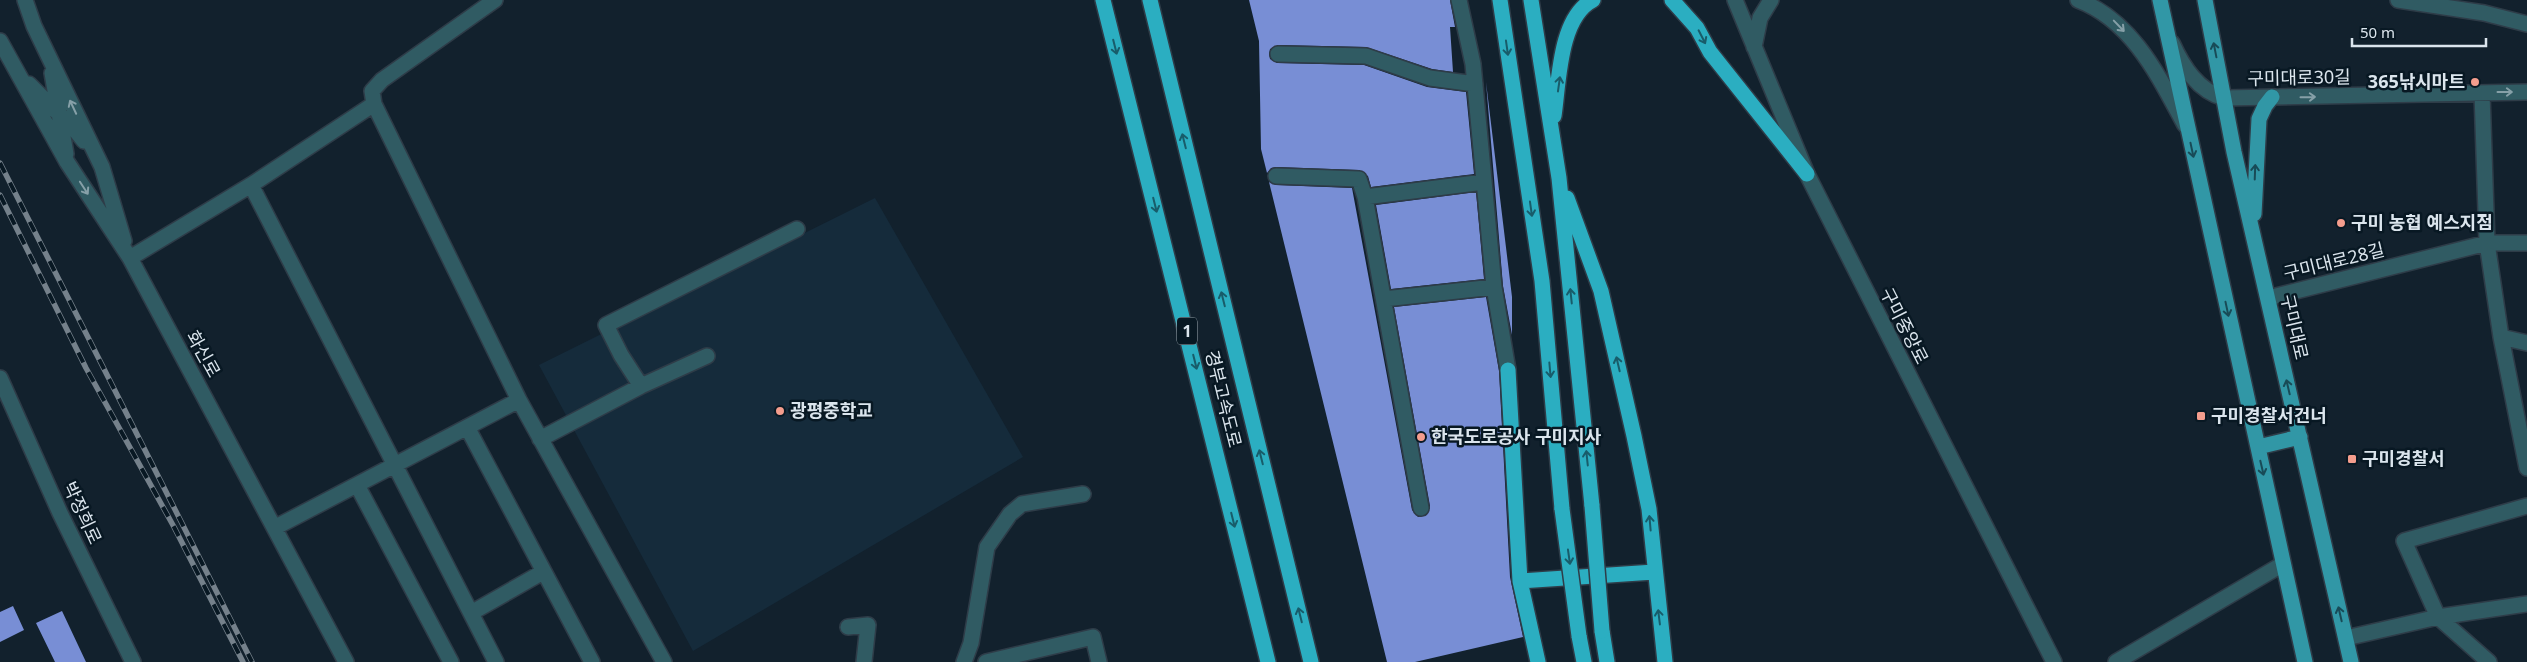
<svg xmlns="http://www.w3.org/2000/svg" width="2527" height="662" viewBox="0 0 2527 662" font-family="'Noto Sans','Noto Sans KR',sans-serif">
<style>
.built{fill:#152b3b}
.building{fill:#788ed5}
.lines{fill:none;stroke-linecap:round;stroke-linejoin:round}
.minor-casing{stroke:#2e3c48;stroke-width:18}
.major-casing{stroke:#2e3c48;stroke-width:18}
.highway-casing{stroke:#2e3c48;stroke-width:18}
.minor{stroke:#305b63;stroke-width:15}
.major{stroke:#3197a6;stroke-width:15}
.highway{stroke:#2baec1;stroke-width:15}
.rail-casing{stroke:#75818b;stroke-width:5.5}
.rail{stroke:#081823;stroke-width:4;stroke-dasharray:11;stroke-linecap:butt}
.highway-bridge-casing{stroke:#2e3c48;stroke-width:18;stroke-linecap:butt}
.highway-bridge{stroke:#2baec1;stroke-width:15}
.oneway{stroke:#86a0a8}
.oneway2{stroke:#185c6a}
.oneway3{stroke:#184b57}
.poi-dot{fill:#f49d8d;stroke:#081823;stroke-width:2}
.labels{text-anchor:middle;stroke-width:5;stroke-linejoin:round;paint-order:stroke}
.shield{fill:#081823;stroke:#9ca8b0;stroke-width:1}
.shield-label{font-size:16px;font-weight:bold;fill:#dbe5ed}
.street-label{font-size:18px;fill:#dbe5ed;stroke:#081823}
.poi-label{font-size:18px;font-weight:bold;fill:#dbe5ed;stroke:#081823;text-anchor:start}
</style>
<rect width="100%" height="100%" fill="#12212d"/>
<!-- built -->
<path class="built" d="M875,198l148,259 -330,194 -154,-286z"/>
<!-- building -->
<path class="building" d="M1249,0h201l5,27h-5l3,45 -21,-3 -66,-22 -88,-2 -8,4 -1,5 1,5 7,4 87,2 63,22 39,5 8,82 -103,13 -3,-11 -9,-6 -83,-3 -5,1 -4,5 -6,-24 -2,-108z
M1486,82l26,215v38l-9,-49z
M1269,182l7,3 76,3 60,322 6,7 9,-2 3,-9 -36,-199 92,-10 13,74 11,206 13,60 -108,25h-28z
M1476,192l8,87 -93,10 -15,-84z
M13,606l11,24 -24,12v-30z
M62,611l24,51h-31l-19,-39z"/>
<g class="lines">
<!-- minor casing -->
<g class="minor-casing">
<path id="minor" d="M25,0l9,26 68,141 22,74
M1459,0l14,64 21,223 14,83
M1735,0l72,174 247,488
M2078,0c55,21 81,77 107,125
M2398,0l86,13 43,11
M0,41l67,121 63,96 216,404
M2172,43c11,24 26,48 52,55l303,-6
M1754,47l6,-29 11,-18
M1278,54l88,2 64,22 45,6
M52,73l14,81
M29,84l47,47 8,10
M2482,93l5,150 14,94 26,131
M374,104l-2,-13 10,-11 113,-80
M1276,176l83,3 6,18 119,-15
M251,185l245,477
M1365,197l56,311
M130,258l121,-73 123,-81 145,296 145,262
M2268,298l219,-55h40
M1384,299l110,-12
M2501,337l26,6
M0,378l60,135 73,149
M641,386l-20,-31 -15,-30 191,-96
M467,427l125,235
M540,439l101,-53 66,-30
M357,485l94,177
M276,527l243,-127
M471,613l72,-41
M848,627l20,-2 -4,37
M2346,638l92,-21 89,-13
M964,662l7,-19 16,-96 23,-33 12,-10 61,-10
M986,662l107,-25 6,25
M2116,662l167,-98
M2489,662l-51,-45 -34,-76 123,-35"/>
</g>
<!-- major casing -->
<g class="major-casing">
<path id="major" d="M2160,0l145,662
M2205,0l29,152 117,510
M2254,214l5,-95 6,-13 7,-9
M2258,447l42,-10"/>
</g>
<!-- highway casing -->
<g class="highway-casing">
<path id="highway" d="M1103,0l165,662
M1150,0l161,662
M1500,0l42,281 20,228
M1531,0l28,178 33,328
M1672,0l25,28 13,24 97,122
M1554,116c5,-33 5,-99 39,-116
M1567,198l34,93 33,145 15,73 16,153
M1508,370l12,211 18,81
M1520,581l134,-9
M1602,631l5,31
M1579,636l5,26"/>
</g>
<!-- minor -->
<use href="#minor" class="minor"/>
<!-- major -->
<use href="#major" class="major"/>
<!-- highway -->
<use href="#highway" class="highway"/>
<!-- rail casing -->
<g class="rail-casing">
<path id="rail" d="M0,163l252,499
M0,195l86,173 88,159 69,135"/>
</g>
<!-- rail -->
<use href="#rail" class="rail"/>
<!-- highway-bridge casing -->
<g class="highway-bridge-casing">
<path id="highway-bridge" d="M1592,506l10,125
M1562,509l17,127"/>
</g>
<!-- highway-bridge -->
<use href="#highway-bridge" class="highway-bridge"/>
</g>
<!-- one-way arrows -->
<defs><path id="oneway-shaft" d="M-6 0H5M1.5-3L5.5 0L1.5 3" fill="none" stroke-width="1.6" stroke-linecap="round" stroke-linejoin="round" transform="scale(1.25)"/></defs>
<g class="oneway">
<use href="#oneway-shaft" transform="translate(2119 26) rotate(46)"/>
<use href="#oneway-shaft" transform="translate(2505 92)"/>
<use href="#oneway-shaft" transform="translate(2308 97) rotate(-1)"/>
<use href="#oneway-shaft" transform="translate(73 107) rotate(-115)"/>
<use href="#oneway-shaft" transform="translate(84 188) rotate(57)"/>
</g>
<g class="oneway2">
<use href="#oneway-shaft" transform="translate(1702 37) rotate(63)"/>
<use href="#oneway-shaft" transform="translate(1115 47) rotate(76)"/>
<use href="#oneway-shaft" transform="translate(1507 48) rotate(82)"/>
<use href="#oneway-shaft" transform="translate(1559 84) rotate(-82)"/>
<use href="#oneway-shaft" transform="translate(1184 141) rotate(-104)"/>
<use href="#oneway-shaft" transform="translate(1155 205) rotate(76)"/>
<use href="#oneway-shaft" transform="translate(1531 209) rotate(82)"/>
<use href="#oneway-shaft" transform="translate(1571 296) rotate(-96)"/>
<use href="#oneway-shaft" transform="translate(1223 299) rotate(-104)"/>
<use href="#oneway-shaft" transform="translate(1195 362) rotate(76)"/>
<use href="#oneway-shaft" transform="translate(1618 364) rotate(-103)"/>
<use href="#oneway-shaft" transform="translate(1550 370) rotate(85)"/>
<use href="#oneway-shaft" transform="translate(1261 457) rotate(-104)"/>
<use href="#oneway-shaft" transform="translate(1587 458) rotate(-96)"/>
<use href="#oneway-shaft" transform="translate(1233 520) rotate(76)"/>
<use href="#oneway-shaft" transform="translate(1650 523) rotate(-95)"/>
<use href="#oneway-shaft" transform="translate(1569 557) rotate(82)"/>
<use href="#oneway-shaft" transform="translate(1300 615) rotate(-104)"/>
<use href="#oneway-shaft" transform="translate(1659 617) rotate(-97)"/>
</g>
<g class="oneway3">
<use href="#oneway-shaft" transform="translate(2215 50) rotate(-101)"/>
<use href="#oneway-shaft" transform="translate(2192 150) rotate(78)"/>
<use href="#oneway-shaft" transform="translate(2255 172) rotate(-88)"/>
<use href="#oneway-shaft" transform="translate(2227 309) rotate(78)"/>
<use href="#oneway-shaft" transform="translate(2288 387) rotate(-103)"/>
<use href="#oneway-shaft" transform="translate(2262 468) rotate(77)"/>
<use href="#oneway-shaft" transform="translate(2340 614) rotate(-103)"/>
</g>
<!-- markers -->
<g class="poi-dot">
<circle cx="2475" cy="82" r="5"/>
<circle cx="2341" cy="223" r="5"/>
<circle cx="780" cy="411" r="5"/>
<rect x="2196" y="411" width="10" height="10" rx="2.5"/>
<circle cx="1421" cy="437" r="5"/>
<rect x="2347" y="454" width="10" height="10" rx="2.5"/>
</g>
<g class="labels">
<!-- shield labels -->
<rect class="shield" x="1177" y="317.5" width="20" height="27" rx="4"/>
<g class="shield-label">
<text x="1187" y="337">1</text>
</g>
<!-- street labels -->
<g class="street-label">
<text transform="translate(2299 78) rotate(-1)" y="6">구미대로30길</text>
<text transform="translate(2334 262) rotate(-14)" y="6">구미대로28길</text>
<text transform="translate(1904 326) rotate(63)" y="6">구미중앙로</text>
<text transform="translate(2294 327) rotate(77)" y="6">구미대로</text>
<text transform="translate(203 354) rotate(61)" y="6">화신로</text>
<text transform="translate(1223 399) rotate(76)" y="6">경부고속도로</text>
<text transform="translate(82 513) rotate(65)" y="6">박정희로</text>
</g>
<!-- poi labels -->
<g class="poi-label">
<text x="2465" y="88" text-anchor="end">365낚시마트</text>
<text x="2351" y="229">구미 농협 예스지점</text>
<text x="790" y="417">광평중학교</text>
<text x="2211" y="422">구미경찰서건너</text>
<text x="1431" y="443">한국도로공사 구미지사</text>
<text x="2362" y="465">구미경찰서</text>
</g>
</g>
<!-- scale -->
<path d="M2352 38v8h134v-8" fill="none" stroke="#dbe5ed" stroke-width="2.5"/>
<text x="2360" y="38" font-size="15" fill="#dbe5ed" stroke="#081823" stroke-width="4" paint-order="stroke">50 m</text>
</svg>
